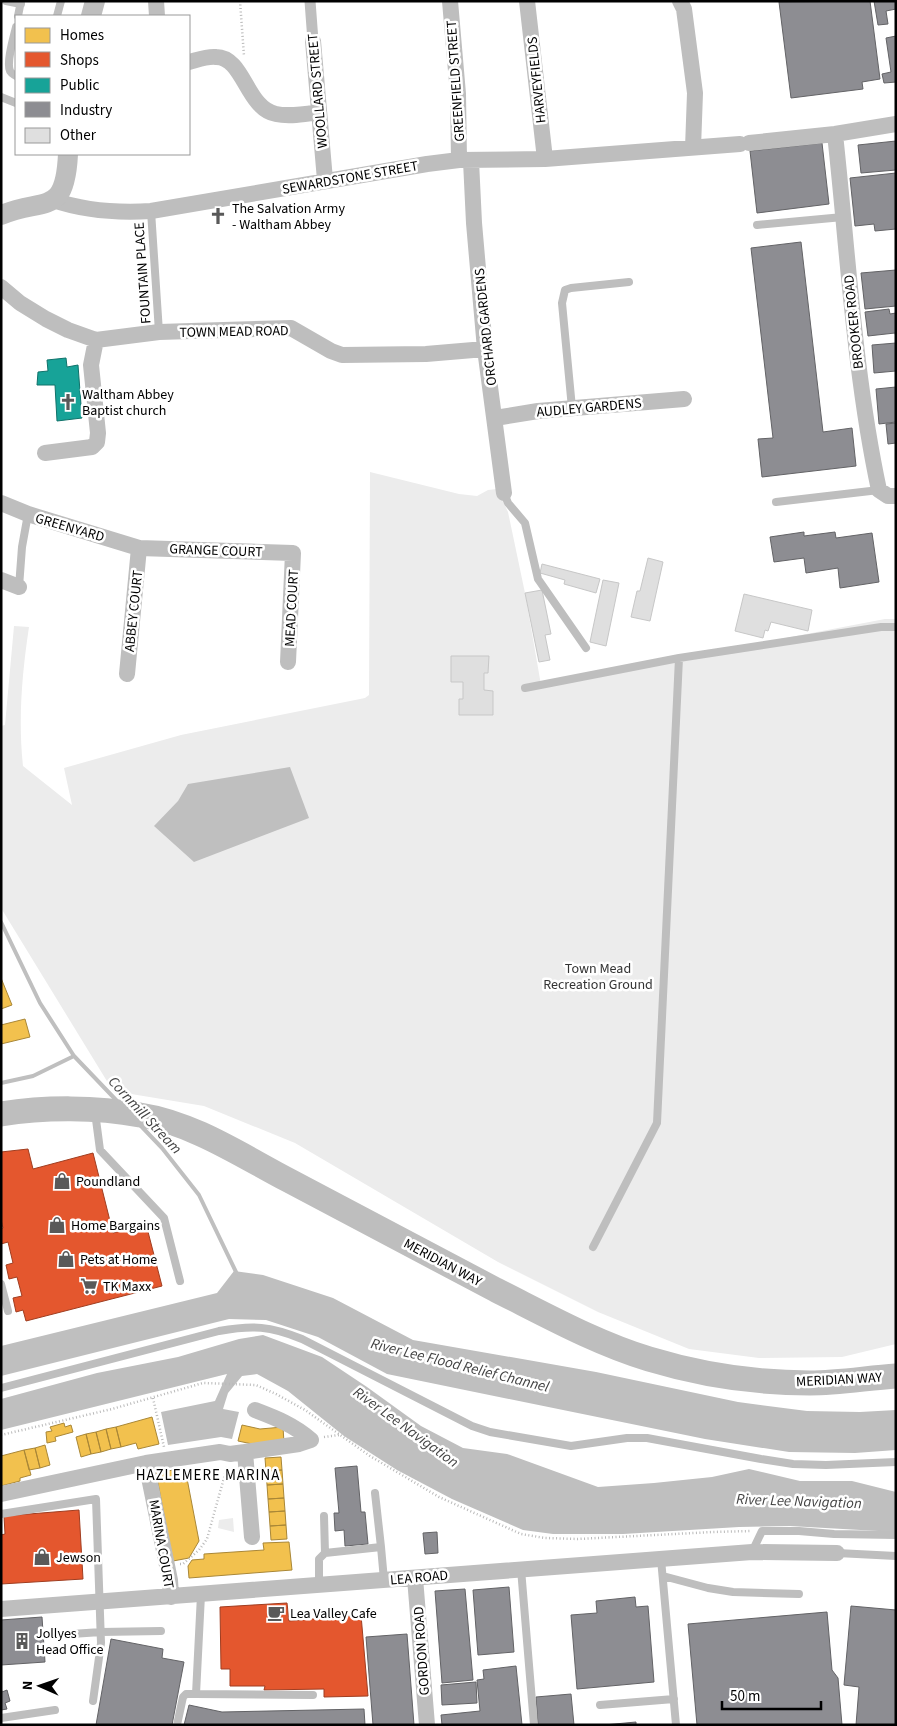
<svg xmlns="http://www.w3.org/2000/svg" width="897" height="1726" viewBox="0 0 897 1726" font-family="'Source Sans 3',sans-serif">
<style>
.green{fill:#ececec}
.water{fill:#bfbfbf}
.homes{fill:#f2c14e;stroke:#a98737}
.shops{fill:#e4572e;stroke:#a03d20}
.public{fill:#17a398;stroke:#10726a}
.industry{fill:#8d8d92;stroke:#636366}
.lines{fill:none;stroke-linecap:round;stroke-linejoin:round}
.stream{stroke:#bfbfbf;stroke-width:4}
.building{fill:#dfdfdf;stroke:#c7c7c7}
.path{stroke:#b9b9b9;stroke-width:2.5;stroke-dasharray:1 2.5;stroke-linecap:butt}
.service{stroke:#bebebe;stroke-width:8}
.pedestrian{stroke:#bebebe;stroke-width:11}
.minor{stroke:#bebebe;stroke-width:16}
.tertiary{stroke:#bebebe;stroke-width:20}
.primary{stroke:#bebebe;stroke-width:25}
.labels{text-anchor:middle;stroke-width:5;stroke-linejoin:round;paint-order:stroke}
.street-label{font-size:14px;fill:#000;stroke:#fff}
.poi-label{font-size:14px;fill:#000;stroke:#fff;text-anchor:start}
.park-label{font-size:14px;fill:#333;stroke:#fff}
.water-label{font-size:15px;font-style:italic;fill:#444;stroke:#fff}
.neighbourhood-label{font-size:15px;letter-spacing:1px;fill:#000;stroke:#fff}
</style>
<rect width="100%" height="100%" fill="#fff"/>
<!-- green -->
<path class="green" d="M370,472l89,22 18,2 11,-6 9,-1 11,23 17,81 16,92 344,-66h11v725l-54,13 -83,1 -70,-9 -91,-37 -100,-50 -203,-119 -91,-37 -91,-15 -112,-183v-182l4,-1 9,-99 15,1c-7,46 -11,93 -6,139l49,39 -8,-37 117,-33 184,-37 4,-3z
M233,1518l1,14 -16,-4 1,-8z"/>
<!-- water -->
<path class="water" d="M290,767l19,51 -115,44 -40,-36 24,-25 10,-17z
M234,1271l29,4 70,23 80,42 183,32 142,30 69,9 53,1 36,-2v40l-41,3 -66,-1 -84,-13 -318,-65 -69,-37 -52,-17 -37,-1 -228,57v-30l216,-53z
M263,1335l59,22 45,30 54,39 42,22 44,6 91,33 56,-4 58,-6 37,-8 51,12h52l44,11v40l-106,-6 -51,1 -116,7h-70l-30,-4 -71,-31 -55,-29 -53,-34 -56,-45 -31,-17 -15,2 -14,17 -5,16 16,3 -7,27 -11,-2 -53,8 -7,-33 54,-11 12,-27 -226,56v-31l96,-26 81,-16 61,-18z"/>
<!-- homes -->
<path class="homes" d="M1,978l11,27 -11,4z
M25,1019l5,18 -29,7v-19z
M152,1417l7,27 -21,5 -2,-6 -15,4 -5,-20z
M64,1423l1,4 6,-2 2,7 -18,5 1,4 -9,2 -1,-11 6,-1 -2,-4z
M242,1425l18,4 23,-2 1,16 -27,2 -19,-4z
M116,1427l5,20 -10,2 -5,-20z
M106,1429l5,20 -10,3 -5,-20z
M96,1432l5,20 -10,2 -5,-20z
M86,1434l5,20 -10,3 -5,-20z
M45,1445l5,20 -10,3 -5,-20z
M35,1448l5,20 -11,2 -5,-20z
M24,1450l7,25 -11,3v3l-19,5v-30z
M281,1457l1,13 -16,1 -1,-13z
M185,1468l14,73 -10,17 -16,3 -17,-88z
M282,1470l1,14 -16,1 -1,-14z
M283,1484l1,14 -16,1 -1,-14z
M284,1498l1,13 -16,1 -1,-13z
M285,1511l1,14 -16,1 -1,-14z
M286,1525l1,14 -16,1 -1,-14z
M289,1542l3,28 -103,8 -1,-12 4,-6 12,-1v-5l60,-4 -1,-7z"/>
<!-- shops -->
<path class="shops" d="M28,1149l5,20 60,-16 20,80 33,-9 16,62 -136,35 -3,-11 -7,2 -3,-14 9,-2 -5,-19 -8,2 -3,-14 7,-2 -5,-21 -7,2v-15l2,-1 -2,-8v-68z
M79,1510l4,69 -82,5v-49l4,-1 -1,-18z
M287,1603l2,18 72,-6 7,81 -44,1v-8l-60,1 1,-4h-35v-17h-9l-1,-62z"/>
<!-- public -->
<path class="public" d="M66,358l1,9 11,-2 4,53 -25,3 -2,-36h-18l1,-13 10,-1 -1,-11z"/>
<!-- industry -->
<path class="industry" d="M870,1l10,78 -18,3 1,7 -72,9 -12,-96z
M874,1h22v8l-10,2 2,13 -10,1z
M896,36v46l-12,1 -2,-9 9,-2 -5,-34z
M896,141v29l-35,3 -3,-28z
M822,143l7,61 -72,9 -7,-62z
M896,173v56l-21,2 -1,-7 -19,2 -5,-48z
M801,242l22,190 29,-4 4,38 -94,11 -4,-38 15,-1 -22,-190z
M896,270v36l-31,3 -4,-36z
M889,309l1,5 6,-1v24l-1,-4 -27,3 -3,-24z
M896,343v28l-22,2 -2,-28z
M896,387v35l-17,2 -3,-35z
M896,423v20l-8,1 -2,-20z
M804,532v4l31,-4 1,6 36,-5 7,49 -39,6 -2,-20 -32,5 -2,-15 -30,4 -4,-25z
M357,1466l4,46h4l3,32 -23,2 -1,-16 -9,1 -1,-18h5l-4,-45z
M437,1532l1,21 -13,1 -2,-21z
M509,1587l5,65 -36,3 -5,-65z
M465,1589l8,91 -31,3 -7,-92z
M635,1597l1,10 12,-1 6,76 -77,7 -6,-74 26,-2 -1,-12z
M851,1606l45,4v115h-40l3,-38 -15,-2z
M827,1612l5,58 6,8 4,47h-145l-9,-101z
M42,1617l3,45 -44,3v-45z
M407,1634l7,91h-41l-7,-88z
M111,1639l52,10 -1,9 22,4 -12,63h-76z
M516,1666l6,59h-80l-1,-10 39,-4 -3,-31 7,-1 -1,-9z
M476,1682l1,21 -35,2 -1,-20z
M1,1687l1,5 5,-2 3,11 -5,2 2,6 -6,1z
M571,1694l3,31h-36l-2,-28z
M189,1705l33,7 142,-3 1,16h-181z
M636,1722v3h-32z"/>
<g class="lines">
<!-- stream -->
<path class="stream" d="M1,922l39,81 34,53 43,45
M1,1083l32,-7 41,-20
M141,1126l21,22 37,47 38,79"/>
</g>
<!-- building -->
<path class="building" d="M648,558l15,4 -13,59 -19,-4 6,-26h3z
M542,564l58,15 -4,14 -32,-9 1,-4 -25,-7z
M603,580l16,3 -13,63 -16,-4z
M542,590l9,44 -6,1 5,25 -11,2 -14,-69z
M744,594l68,16 -4,21 -37,-9 -3,9 -3,-1 -2,8 -28,-7z
M451,656h38l-1,17h-4v17l9,1v24h-34v-16h4v-17h-12z"/>
<g class="lines">
<!-- path -->
<path class="path" d="M240,1l4,55
M153,1398l11,49
M1,1435l111,-26 91,-26 53,2 20,9 29,16 65,46 69,41 82,37 24,4 33,1 135,-7 38,-1
M324,1437l15,-2
M180,1564h3l16,-14 8,-11 20,-72"/>
<!-- service -->
<path class="service" d="M6,1l15,3
M18,16l3,-15
M57,16l4,-15
M16,27c-2,9 -10,35 -6,44 2,3 3,3 6,5
M1,97l15,6
M151,211l8,121
M757,225l86,-8
M572,408l-10,-105 3,-13 6,-2 58,-6
M504,493l4,10 17,20 13,56 48,69
M776,502l103,-12
M19,587l3,-40 6,-33
M525,688l154,-30 202,-31h15
M95,1112l5,38 64,68 16,63
M593,1247l64,-124 22,-465
M1,1284l7,27
M1,1388l218,-57c34,-6 51,-5 83,8l170,87 18,6 81,14 56,-8h20l114,21 32,5 33,1 70,-3
M1,1514l95,-15 5,144 -8,58
M324,1516l1,37
M381,1547l3,33
M752,1552l10,-21h37l35,3 62,1
M837,1553l59,3
M661,1559l15,166
M521,1569l13,156
M663,1576l45,12 25,4 66,2
M319,1586v-27l6,-6 56,-6 -6,-54
M201,1595l-5,99 117,1
M57,1635l44,-3 60,-1
M600,1705l74,-6
M1,1718l54,-8
M177,1725l6,-28 3,-3h10"/>
<!-- pedestrian -->
<path class="pedestrian" d="M310,1l3,40"/>
<!-- minor -->
<path class="minor" d="M156,1l1,15
M450,1l8,93 1,66
M527,1l18,158
M680,1l4,8 11,84 -2,55
M313,41l12,139
M189,62c8,-2 18,-6 27,-5 28,0 30,51 60,57 13,3 30,0 43,-2
M835,134c13,119 19,239 44,356l9,6h8
M749,143l86,-9 61,-10
M471,161l3,62 11,126 19,144
M53,200c32,11 65,13 98,11l276,-47 32,-4 86,-1 195,-15
M1,287l19,16 26,16 22,11 28,10 63,-8 132,-4 40,23 11,4 84,-1 59,-5
M495,418l43,-7 146,-12
M45,453l47,-6 5,-5 1,-9 -7,-68 5,-25
M1,503l27,11 111,34 154,5 -5,109
M1,580l18,7
M127,674l12,-126
M245,1452l54,-8 12,-4c-17,-15 -35,-22 -56,-30
M146,1463l24,117 1,17
M1,1494l145,-31 74,-11 10,2 15,-2 7,85
M415,1578l12,147
M1,1609l751,-57 85,1"/>
<!-- tertiary -->
<path class="tertiary" d="M91,16l4,-15
M1,215c44,-18 64,2 67,-61"/>
<!-- primary -->
<path class="primary" d="M1,1114c43,-7 96,-7 139,1 53,8 102,41 148,65 70,37 139,74 208,110 50,25 100,53 153,69 53,16 106,24 161,24 28,0 57,-5 86,-7"/>
</g>
<!-- icons -->
<defs>
<g id="church-bare" transform="scale(1.35)"><path d="M-1.2-6h2.4v3.5h3.3v2.4h-3.3V6h-2.4V-.1h-3.3v-2.4h3.3Z" fill="#595959" stroke="#fff" stroke-width="2.5" paint-order="stroke"/></g>
<g id="shop-bare" transform="scale(1.35)"><path d="M-5-2.5h2.3a2.7 3.5 0 0 1 5.4 0H5L5.5 6h-11ZM-1.5-2.5h3a1.5 2.3 0 0 0-3 0Z" fill="#595959" stroke="#fff" stroke-width="2.5" paint-order="stroke"/></g>
<g id="supermarket-bare" transform="scale(1.35)"><path d="M-6-5.5h2.5l.6 2H6L4.5 2H-2.5L-4.4-4H-6ZM-1.5 3.2a1.3 1.3 0 1 0 .1 0ZM3 3.2a1.3 1.3 0 1 0 .1 0Z" fill="#595959" stroke="#fff" stroke-width="2.5" paint-order="stroke"/></g>
<g id="cafe-bare" transform="scale(1.35)"><path d="M-5.5-4.5H6V0H3Q3 3.5 0 3.5H-2.5Q-5.5 3.5-5.5 0ZM3-3.2v2h1.7v-2ZM-6 4.5H4V6H-6Z" fill="#595959" stroke="#fff" stroke-width="2.5" paint-order="stroke"/></g>
<g id="building-bare" transform="scale(1.35)"><path d="M-4-6H4V6H1V3H-1V6H-4ZM-2.5-4.3h1.7v1.8h-1.7ZM.8-4.3h1.7v1.8H.8ZM-2.5-1h1.7V.8h-1.7ZM.8-1h1.7V.8H.8Z" fill="#595959" stroke="#fff" stroke-width="2.5" paint-order="stroke"/></g>
</defs>
<g fill-rule="evenodd">
<use href="#church-bare" x="218" y="216"/>
<use href="#church-bare" x="68" y="402"/>
<use href="#shop-bare" x="62" y="1181"/>
<use href="#shop-bare" x="57" y="1225"/>
<use href="#shop-bare" x="66" y="1259"/>
<use href="#supermarket-bare" x="89" y="1286"/>
<use href="#shop-bare" x="42" y="1557"/>
<use href="#cafe-bare" x="276" y="1613"/>
<use href="#building-bare" x="22" y="1641"/>
</g>
<g class="labels">
<!-- street labels -->
<g class="street-label">
<text transform="translate(536 80) rotate(-96)" y="5">HARVEYFIELDS</text>
<text transform="translate(455 81) rotate(-94)" y="5">GREENFIELD STREET</text>
<text transform="translate(317 91) rotate(-95)" y="5">WOOLLARD STREET</text>
<text transform="translate(350 177) rotate(-10)" y="5">SEWARDSTONE STREET</text>
<text transform="translate(142 273) rotate(-94)" y="5">FOUNTAIN PLACE</text>
<text transform="translate(853 322) rotate(-96)" y="5">BROOKER ROAD</text>
<text transform="translate(485 327) rotate(-96)" y="5">ORCHARD GARDENS</text>
<text transform="translate(234 331) rotate(-1)" y="5">TOWN MEAD ROAD</text>
<text transform="translate(589 407) rotate(-5)" y="5">AUDLEY GARDENS</text>
<text transform="translate(70 527) rotate(16)" y="5">GREENYARD</text>
<text transform="translate(216 550) rotate(2)" y="5">GRANGE COURT</text>
<text transform="translate(291 608) rotate(-87)" y="5">MEAD COURT</text>
<text transform="translate(133 611) rotate(-84)" y="5">ABBEY COURT</text>
<text transform="translate(443 1262) rotate(28)" y="5">MERIDIAN WAY</text>
<text transform="translate(839 1379) rotate(-3)" y="5">MERIDIAN WAY</text>
<text transform="translate(162 1544) rotate(80)" y="5">MARINA COURT</text>
<text transform="translate(419 1577) rotate(-5)" y="5">LEA ROAD</text>
<text transform="translate(421 1651) rotate(-94)" y="5">GORDON ROAD</text>
</g>
<!-- poi labels -->
<g class="poi-label">
<text x="232" y="213">The Salvation Army<tspan x="232" dy="16">- Waltham Abbey</tspan></text>
<text x="82" y="399">Waltham Abbey<tspan x="82" dy="16">Baptist church</tspan></text>
<text x="76" y="1186">Poundland</text>
<text x="71" y="1230">Home Bargains</text>
<text x="80" y="1264">Pets at Home</text>
<text x="103" y="1291">TK Maxx</text>
<text x="56" y="1562">Jewson</text>
<text x="290" y="1618">Lea Valley Cafe</text>
<text x="36" y="1638">Jollyes<tspan x="36" dy="16">Head Office</tspan></text>
</g>
<!-- park labels -->
<g class="park-label">
<text x="598" y="973">Town Mead<tspan x="598" dy="16">Recreation Ground</tspan></text>
</g>
<!-- water labels -->
<g class="water-label">
<text transform="translate(145 1115) rotate(47)" y="5">Cornmill Stream</text>
<text transform="translate(460 1365) rotate(14)" y="5">River Lee Flood Relief Channel</text>
<text transform="translate(406 1427) rotate(36)" y="5">River Lee Navigation</text>
<text transform="translate(799 1501) rotate(2)" y="5">River Lee Navigation</text>
</g>
<!-- neighbourhood labels -->
<g class="neighbourhood-label">
<text x="208" y="1480">HAZLEMERE MARINA</text>
</g>
</g>
<!-- border -->
<rect width="897" height="1726" fill="none" stroke="#000000" stroke-width="5"/>
<!-- legend -->
<rect x="15" y="15" width="175" height="140" fill="#ffffff" stroke="#999999"/>
<rect x="25" y="28" width="25" height="15" fill="#f2c14e" stroke="#999999"/>
<text x="60" y="40" font-size="15" fill="#000000">Homes</text>
<rect x="25" y="52" width="25" height="15" fill="#e4572e" stroke="#999999"/>
<text x="60" y="65" font-size="15" fill="#000000">Shops</text>
<rect x="25" y="78" width="25" height="15" fill="#17a398" stroke="#999999"/>
<text x="60" y="90" font-size="15" fill="#000000">Public</text>
<rect x="25" y="102" width="25" height="15" fill="#8d8d92" stroke="#999999"/>
<text x="60" y="115" font-size="15" fill="#000000">Industry</text>
<rect x="25" y="128" width="25" height="15" fill="#dfdfdf" stroke="#999999"/>
<text x="60" y="140" font-size="15" fill="#000000">Other</text>
<!-- north arrow -->
<g transform="translate(40 1686) rotate(272)" stroke="#ffffff" stroke-width="4" paint-order="stroke">
<path d="M0-4L9 19L0 12L-9 19Z" fill="#000000"/>
<text y="-8" font-size="14" font-weight="bold" text-anchor="middle" fill="#000000">N</text>
</g>
<!-- scale -->
<path d="M722 1701v8h99v-8" fill="none" stroke="#000000" stroke-width="2.5"/>
<text x="730" y="1701" font-size="15" fill="#000000" stroke="#ffffff" stroke-width="4" paint-order="stroke">50 m</text>
</svg>
